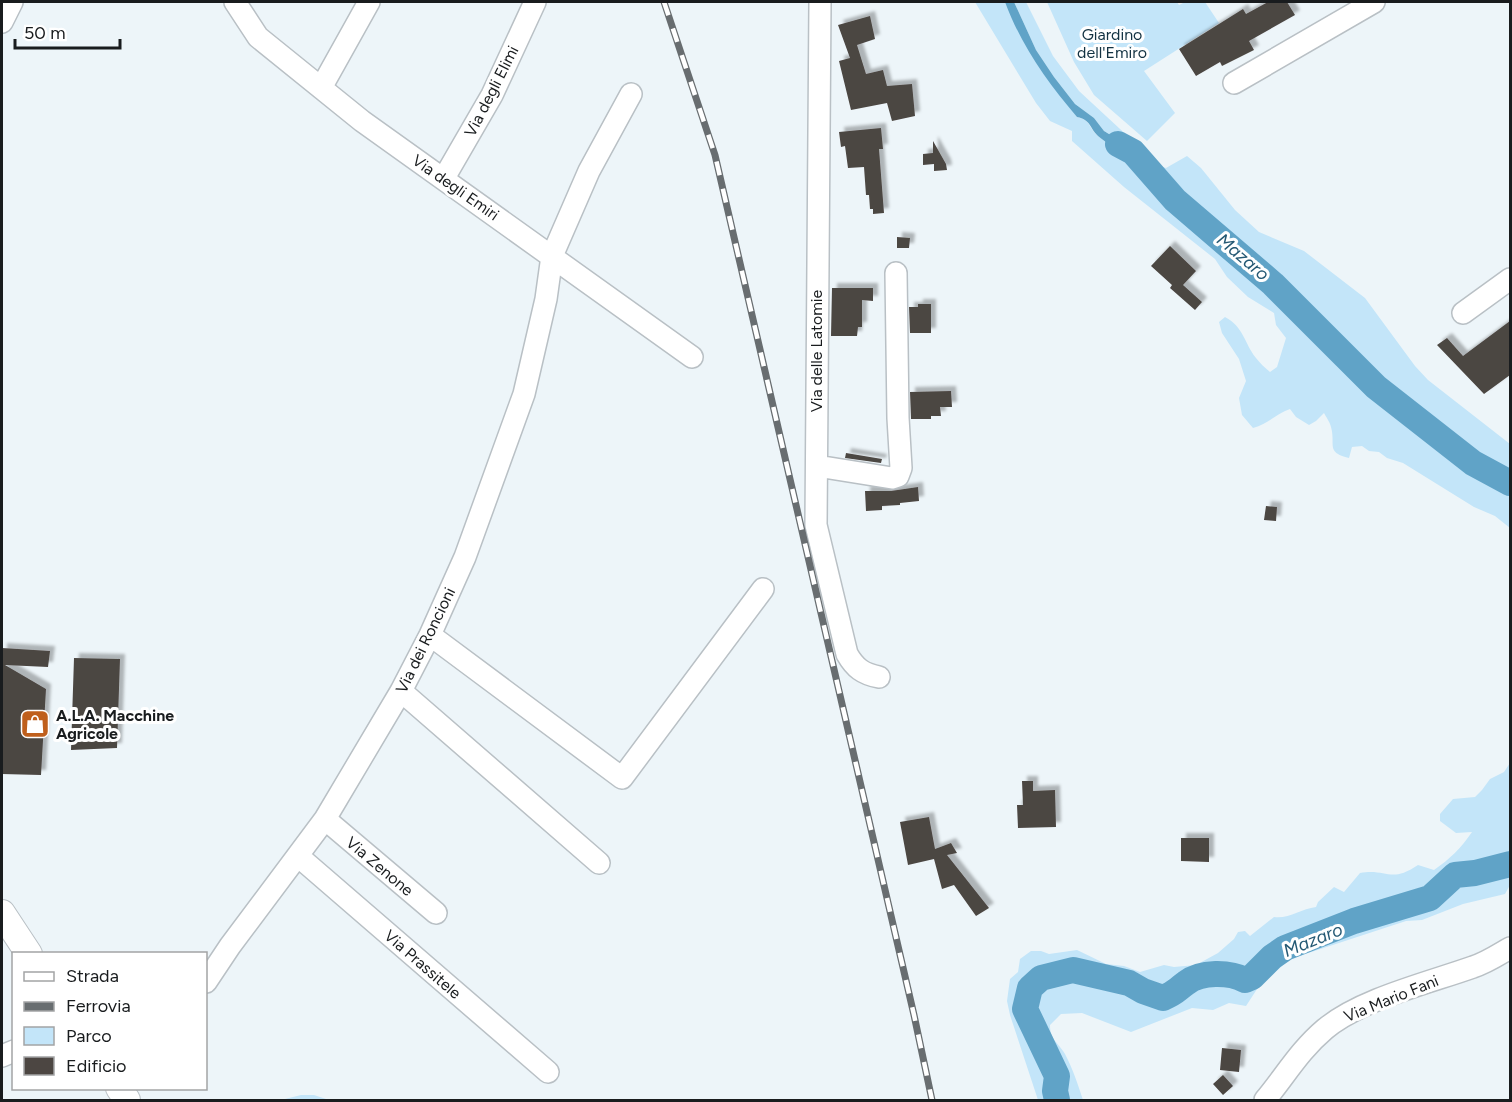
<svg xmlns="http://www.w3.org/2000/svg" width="1512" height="1102" viewBox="0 0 1512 1102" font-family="Figtree,sans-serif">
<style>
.green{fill:#c3e5f9}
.water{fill:#60a3c7}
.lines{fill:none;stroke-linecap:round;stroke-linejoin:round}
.river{stroke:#60a3c7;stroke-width:26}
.building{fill:#4c4642;filter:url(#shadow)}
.minor-casing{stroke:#b9c0c5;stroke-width:24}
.major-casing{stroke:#b9c0c5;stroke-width:28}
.minor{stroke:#fff;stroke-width:21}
.major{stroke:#fff;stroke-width:26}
.rail-casing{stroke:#686d70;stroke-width:7}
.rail{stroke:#fff;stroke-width:4.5;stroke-dasharray:14;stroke-linecap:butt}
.labels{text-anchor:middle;stroke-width:6;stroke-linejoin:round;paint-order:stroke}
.park-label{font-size:16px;fill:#133242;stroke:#fff}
.street-label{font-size:16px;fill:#191c1e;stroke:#fff}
.poi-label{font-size:16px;font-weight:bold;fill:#191c1e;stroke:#fff;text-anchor:start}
.water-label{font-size:18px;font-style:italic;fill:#255974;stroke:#fff}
</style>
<defs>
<filter id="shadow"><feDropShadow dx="5" dy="-5" stdDeviation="1.5" flood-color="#0004"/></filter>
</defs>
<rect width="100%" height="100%" fill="#edf5f9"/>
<!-- green -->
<path class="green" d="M975,2h30l72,115c14,3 11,10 21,19 8,7 19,13 30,17l4,8 10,4 -15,-20 -23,-14 -10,-13 -19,-14 -21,-27 -18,-27 -22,-48h12l27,54 26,35 68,63 5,9 14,5 21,-12 14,12 34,42 24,22 45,19 61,47 50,68 13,14 82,64v84l-15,-12 -21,-9 -71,-44 -16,-5 -8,-6 -10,-1 -7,-5 -10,1 -3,11c-24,-6 -13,-13 -18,-31 -1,-5 -5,-10 -7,-14l-8,8 -7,4 -13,-8 -6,-8c-14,5 -22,15 -37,19l-11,-13 -3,-17 7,-17 -7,-22 -17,-26 -3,-11 6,-5c19,10 19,26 31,41 4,5 9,10 14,14l7,-5 9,-29 -10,-13 -2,-12 -26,-16 -21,-20 -12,-18 -91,-72 -52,-46v-10l-22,-10 -14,-18z
M1047,2h130l2,3 6,-3h20l14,21 -75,48 31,42 -28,28 -53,-46 -20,-33z
M1510,763v122l-5,9 -42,10 -41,16 -16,1 -116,38 -31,27 -13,20 -17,-3 -16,7 -21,-2 -61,24 -49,-19 -21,1 -11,11c0,15 8,17 15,29 8,15 13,31 18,46h-45l-28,-85 -3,-14 3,-22 8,-7 2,-13 11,-8h10l8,3 28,-4 29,14 18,2 16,6 24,-7 10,2 22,-2 22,-12 16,-14 4,-7 7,-1 5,5 24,-19c15,2 27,-8 42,-10l2,-5 16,-15 10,5 16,-19c27,-5 30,11 58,-8l16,5c16,-11 27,-22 38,-38l-16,1 -16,-12v-7l13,-15 22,-2 7,-7 8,-11 14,-7z
M301,1095h13l15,5h-48z"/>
<!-- water -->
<path class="water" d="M1005,2h9l22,48 18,27 21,27 19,14 10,13 31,19 8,16 -11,-5 -4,-8c-11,-4 -22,-10 -30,-17 -9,-9 -7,-16 -21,-19 -30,-35 -56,-72 -72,-115z"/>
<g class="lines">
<!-- river -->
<path class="river" d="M1118,144l15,8 42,48 98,84 103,103 97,76 37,20
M1057,1100l-2,-9 2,-15 -32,-67 5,-21 11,-10 32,-8 56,13 14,8 20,7c14,-6 12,-7 23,-15 15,-12 44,-11 59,-3l7,-3 20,-20 13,-9 69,-27 76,-23 25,-23 20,-2 35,-9"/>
</g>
<!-- building -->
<path class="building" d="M1268,2h19l8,13 -46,26 5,9 -32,16 -2,-4 -24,14 -17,-27 64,-40 3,5z
M870,16l5,23 -18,6 9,29 17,-4 4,16 25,-2 3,32 -23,5 -5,-18 -36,7 -12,-49 11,-3 -12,-33z
M881,128l2,21h-4l5,64 -11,1v-5h-3l-1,-14h-3l-2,-28 -16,1 -3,-22 -4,1 -2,-15z
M933,141l13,23 1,6 -13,1v-7l-11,1v-11l10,-1z
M897,237l13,1 -1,10h-12z
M1170,246l26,25 -13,14 19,17 -7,8 -25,-22 2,-3 -21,-19z
M832,288h41v13l-11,-1v27h-4l-1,9h-26z
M918,304h13v29h-21l-1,-26h9z
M1510,321v54l-26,19 -47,-49 10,-7 16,18z
M951,391l1,16h-12l1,9h-10v3h-20l-1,-27z
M846,453l36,6 -1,4 -36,-5z
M918,487l1,14 -19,2v2l-18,1v4l-16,1 -1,-20h26z
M1266,506l11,1 -1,14 -12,-1z
M2,648l48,3 -2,16 -43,-2 41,24 -5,86 -39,-1z
M74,658l46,1 -3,89 -46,2z
M1022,781h11v10l22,-1 1,37 -38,1 -1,-23h6z
M929,817l6,32 16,-6 6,10 -10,2 42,53 -13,8 -22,-31 -12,4 -8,-30 -26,6 -8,-43z
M1181,838h28v24l-28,-1z
M1222,1048l19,2 -2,22 -19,-2z
M1223,1075l10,11 -10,9 -10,-11z"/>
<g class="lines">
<!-- minor casing -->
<g class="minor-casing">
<path id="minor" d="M235,2l23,35 104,84 330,236
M820,2l-4,523 31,129c8,14 16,20 32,23
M2,22l10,-20
M1234,83l140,-81
M321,88l48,-86
M444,178l48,-83 43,-93
M1463,313l47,-34
M817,466l75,12 6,-2 3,-8 -3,-50 -2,-145
M430,635l192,143 141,-189
M401,691l198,172
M325,819l111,94
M298,856l250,216
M206,982l24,-36 95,-127 76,-128 29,-56 35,-78 59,-163 22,-95 6,-43 37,-85 42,-77
M2,1056l12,-5
M1265,1100c20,-24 35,-50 60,-71 36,-30 103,-46 148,-62 13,-4 25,-12 37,-19"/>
</g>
<!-- major casing -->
<g class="major-casing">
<path id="major" d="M2,913l27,41
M119,1088l8,12"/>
</g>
<!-- minor -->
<use href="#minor" class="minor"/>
<!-- major -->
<use href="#major" class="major"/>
<!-- rail casing -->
<g class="rail-casing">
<path id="rail" d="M664,2l51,153 199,860 18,85"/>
</g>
<!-- rail -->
<use href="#rail" class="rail"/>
</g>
<!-- icons -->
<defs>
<g id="shop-square" transform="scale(1.5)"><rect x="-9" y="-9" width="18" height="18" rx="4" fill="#bf5f1c" stroke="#fff"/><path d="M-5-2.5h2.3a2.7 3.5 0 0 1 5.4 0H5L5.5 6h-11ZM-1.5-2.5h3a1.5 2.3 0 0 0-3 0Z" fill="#fff"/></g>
</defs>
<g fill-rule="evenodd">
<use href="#shop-square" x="35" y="724"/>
</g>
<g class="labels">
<!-- park labels -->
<g class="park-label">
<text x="1112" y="40">Giardino<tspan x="1112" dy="18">dell'Emiro</tspan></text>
</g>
<!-- street labels -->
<g class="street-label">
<text transform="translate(491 91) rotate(-63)" y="6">Via degli Elimi</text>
<text transform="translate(456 187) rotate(35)" y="6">Via degli Emiri</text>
<text transform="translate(816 351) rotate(-90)" y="6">Via delle Latomie</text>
<text transform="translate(425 640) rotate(-64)" y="6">Via dei Roncioni</text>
<text transform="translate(380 866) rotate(40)" y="6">Via Zenone</text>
<text transform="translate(423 964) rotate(41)" y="6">Via Prassitele</text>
<text transform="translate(1391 998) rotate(-22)" y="6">Via Mario Fani</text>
</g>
<!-- poi labels -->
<g class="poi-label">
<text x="56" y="721">A.L.A. Macchine<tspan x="56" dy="18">Agricole</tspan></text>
</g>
<!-- water labels -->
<g class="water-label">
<text transform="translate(1243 257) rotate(40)" y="6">Mazaro</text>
<text transform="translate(1313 940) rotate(-22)" y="6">Mazaro</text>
</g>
</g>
<!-- border -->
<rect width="1512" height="1102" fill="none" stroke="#191c1e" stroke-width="6"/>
<!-- legend -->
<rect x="12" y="952" width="195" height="138" fill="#ffffff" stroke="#a3a4a5" stroke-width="1.5"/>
<rect x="24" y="972" width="30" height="9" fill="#ffffff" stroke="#a3a4a5" stroke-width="1.5"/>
<text x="66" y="982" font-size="18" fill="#191c1e">Strada</text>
<rect x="24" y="1002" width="30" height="9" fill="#686d70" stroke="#a3a4a5" stroke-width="1.5"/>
<text x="66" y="1012" font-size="18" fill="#191c1e">Ferrovia</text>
<rect x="24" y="1027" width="30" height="18" fill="#c3e5f9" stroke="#a3a4a5" stroke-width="1.5"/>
<text x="66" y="1042" font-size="18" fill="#191c1e">Parco</text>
<rect x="24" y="1057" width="30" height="18" fill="#4c4642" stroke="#a3a4a5" stroke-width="1.5"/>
<text x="66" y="1072" font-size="18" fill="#191c1e">Edificio</text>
<!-- scale -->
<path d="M15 39v9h105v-9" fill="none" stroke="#191c1e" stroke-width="3"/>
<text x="24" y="39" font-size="18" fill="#191c1e" stroke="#ffffff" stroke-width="4.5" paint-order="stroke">50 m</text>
</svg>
